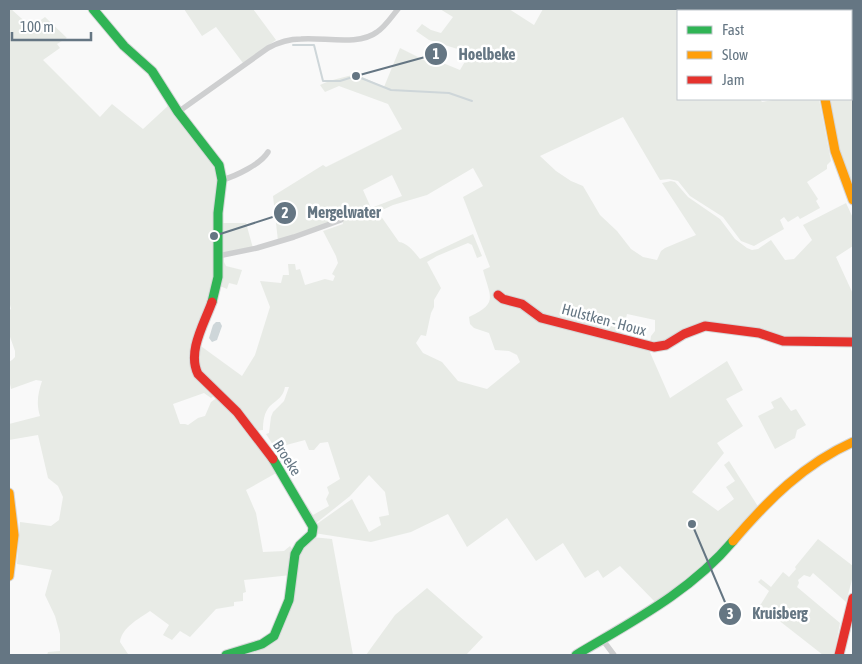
<svg xmlns="http://www.w3.org/2000/svg" width="862" height="664" viewBox="0 0 862 664" font-family="'Asap Condensed',sans-serif">
<style>
.green{fill:#e8ebe6;fill-rule:evenodd}
.water{fill:#ced6d9}
.lines{fill:none;stroke-linecap:round;stroke-linejoin:round}
.stream{stroke:#ced6d9;stroke-width:2}
.fast-casing{stroke:#d5d6d7;stroke-width:11}
.slow-casing{stroke:#d5d6d7;stroke-width:11}
.jam-casing{stroke:#d5d6d7;stroke-width:11}
.street{stroke:#cecfd0;stroke-width:5.5}
.fast{stroke:#30b455;stroke-width:9}
.slow{stroke:#ff9f0a;stroke-width:9}
.jam{stroke:#e5322d;stroke-width:9}
.labels{text-anchor:middle;stroke-width:5;stroke-linejoin:round;paint-order:stroke}
.street-label{font-size:15px;fill:#657683;stroke:#fff}
.leader{fill:none;stroke:#657683;stroke-width:2}
.callout-dot{fill:#657683;stroke:#fff;stroke-width:2}
.mark-label{font-size:15px;text-anchor:middle;font-weight:bold;fill:#fff}
.callout-label{font-size:16px;text-anchor:middle;font-weight:bold;fill:#657683;stroke:#fff;stroke-width:5;stroke-linejoin:round;paint-order:stroke}
</style>
<rect width="100%" height="100%" fill="#f9f9f9"/>
<!-- green -->
<path class="green" d="M9,9h2l20,18 14,-10 22,21 -10,6 3,4 -17,12 57,57 12,-13 31,25 27,-25 45,60 3,8 -4,51h32l7,25 -29,6v8l2,4 16,4 -5,15 -8,-2 -2,6 -7,-3 -11,13 -20,55 28,40 -6,4 -7,-5 -31,11 7,20h5l3,1 10,-7 7,-2 6,-14 7,-5 14,14 46,61 -32,18 10,23 7,39 21,-1 6,-5 4,6 -3,23 -47,5 2,12 -3,1v8l-9,1v4l-18,3 -26,28 -10,-6 -8,9 -9,-5 6,-10 -19,-14c-11,8 -28,16 -30,31l8,12 -2,1h-79l1,-3 12,-1v-17l-5,-18 -10,-21 7,-25 -35,-6 3,-42 31,4 8,-6 4,-23 -5,-11 -10,-8 -10,-43 -29,5v-16l31,-8c-4,-13 -2,-23 2,-35l-6,-1 -25,9 -2,-10v-17l3,-2 3,-3v-6l-6,-17v-24l2,-1 -2,-8z
M184,9h69l23,31 -33,23 -27,-36 -14,9z
M440,9h69l25,16 9,-16h151l-2,2h-14v88h82l2,3 15,-3h42l12,62 -4,4v4l-20,13 11,17 -2,2 4,7 -20,11 -2,-3 -10,6 -4,-5 -4,3 4,9 -30,17 -13,-5 -18,-24 -33,-21 -12,-15 -9,-2 -9,1 -37,-63 -83,39 16,15 15,10 12,5 17,29 17,16 14,18 12,8 14,3 4,-9 4,-3 31,-13 -34,-52 9,-2 4,1 13,15 32,22 15,20 12,9 5,2 6,-1 13,-9 14,20 9,-1 18,-19 -9,-15 43,-22 7,15v28l-17,11 17,37v46h-69l-70,-15v-3h-11l-54,28 21,48 57,-37 16,29 -17,9 17,27 -26,17 7,10 -32,39 26,19 16,-12 -8,-12 9,-6 -11,-16 5,-4 30,47 -53,57 -20,18 -30,20 -36,-37 -17,12 -5,-8 -13,8 -22,-35 -27,18 -29,-43 -40,29 -19,-33 -37,18 -40,10 -57,-9v-7l38,-27 17,33 12,-7 -2,-8 10,-2 -4,-23 -16,-17 -19,21 -35,28 -12,-19 3,-1 7,11 16,-9 -3,-7 3,-6 -2,-6 13,-8 -12,-37 -8,1 -6,7h-5l-4,-10 -30,8 -9,-14 3,-1 2,-16 2,-5 11,-11 5,-14h-4c-2,10 -7,12 -15,19 -6,6 -7,16 -7,24l-8,1 -58,-65 1,-22 44,32 13,-21 15,-48 -10,-26 21,2 2,-8h6l-1,-11h7l1,6 4,-1 5,16 20,-6 8,2 2,-5 -3,-2 6,-11 -2,-7 -13,-25 20,-7 -1,-5 -64,22 -5,-45 50,-31 3,2 76,-38 -14,-25 -49,-18 -14,6 -5,-7c10,-5 25,-8 36,-11l28,13 16,-39 34,17 4,-4 22,9 10,-17 -41,-13 -13,-9 6,-7 9,6 10,3 12,-16zM473,168l10,18 -20,11 27,70 -7,3c7,27 16,33 -14,47l1,7 4,4 15,5 6,17 14,1 8,4 3,7 -33,27 -29,-8 -16,-19 -19,-9 -7,-10 5,-8 5,1 5,-23 3,-6v-7l7,-12 -14,-26 10,-6 31,-13 4,2 5,13 5,-2 -9,-22 -53,25c-6,-7 -12,-16 -21,-17l-21,-30 15,-7 34,-10zM392,175l10,21 -31,12 -8,-18zM627,314l28,6v11l-4,5 -1,7 -28,-7z
M727,9h77v2h-79z
M815,9h38v38l-2,2v-38h-36z
M851,94l2,2v93l-15,-45 -8,-45h21z
M781,397l10,14 5,-2 10,16 -9,5 -2,8 -20,11 -17,-33 16,-8 -3,-6z
M312,537l20,2 21,116h-112v-2l33,-14 26,-90z
M818,539l35,27v10l-7,26 -33,-29 -3,4 -6,-2 -6,5 1,3 -2,4 43,36 -6,32h-11l-64,-50 2,-1 8,-13 -11,-9 3,-3 10,8 12,-15 6,5 7,-8 -1,-2z
M427,588l56,49 -17,18h-100l29,-40z"/>
<!-- water -->
<path class="water" d="M216,322h4l2,4 -5,14 -5,2 -3,-4 4,-13z"/>
<g class="lines">
<!-- stream -->
<path class="stream" d="M293,45h21l9,36h17l16,-5 35,14 58,3 23,8"/>
<!-- fast casing -->
<g class="fast-casing">
<path id="fast" d="M93,9l31,37 28,25 26,41 41,53 3,15 -4,33v64l-6,25
M810,9l1,2
M226,655l36,-11 12,-8 15,-36 6,-46 5,-9 12,-11 1,-7 -40,-68
M576,655c57,-34 114,-63 157,-114"/>
</g>
<!-- slow casing -->
<g class="slow-casing">
<path id="slow" d="M825,99l10,52 18,49
M9,493l5,42 -5,41
M733,541c35,-41 71,-77 120,-99"/>
</g>
<!-- jam casing -->
<g class="jam-casing">
<path id="jam" d="M498,295l5,4 19,5 19,14 113,29 12,-2 18,-11 21,-8 54,7 24,8 70,1
M212,302c-8,22 -25,50 -14,72l39,38 36,47
M839,655l14,-57"/>
</g>
<!-- street -->
<path class="street" d="M776,9l4,2
M848,9l3,2
M178,112l90,-64c11,-6 21,-9 33,-9 22,-2 58,7 76,-7 8,-5 15,-16 21,-23
M222,180c14,-4 39,-16 46,-28
M218,256l39,-8 37,-11 47,-17
M602,639l12,16"/>
<!-- fast -->
<use href="#fast" class="fast"/>
<!-- slow -->
<use href="#slow" class="slow"/>
<!-- jam -->
<use href="#jam" class="jam"/>
</g>
<g class="labels">
<!-- street labels -->
<g class="street-label">
<text transform="translate(604 320) rotate(15)" y="5">Hulstken - Houx</text>
<text transform="translate(287 458) rotate(57)" y="5">Broeke</text>
</g>
</g>
<!-- callouts -->
<path class="leader" d="M356 76L436 54M214 236L285 213M692 524L730 614"/>
<g class="callout-dot">
<circle cx="356" cy="76" r="5"/>
<circle cx="214" cy="236" r="5"/>
<circle cx="692" cy="524" r="5"/>
<circle cx="436" cy="54" r="12"/>
<circle cx="285" cy="213" r="12"/>
<circle cx="730" cy="614" r="12"/>
</g>
<g class="mark-label">
<text x="436" y="59">1</text>
<text x="285" y="218">2</text>
<text x="730" y="619">3</text>
</g>
<g class="callout-label">
<text x="487" y="60">Hoelbeke</text>
<text x="344" y="218">Mergelwater</text>
<text x="780" y="619">Kruisberg</text>
</g>
<!-- border -->
<rect width="862" height="664" fill="none" stroke="#657683" stroke-width="20"/>
<!-- legend -->
<rect x="677" y="10" width="175" height="90" fill="#ffffff" stroke="#c1c8cd"/>
<rect x="687" y="26" width="25" height="8" fill="#30b455" stroke="#c1c8cd"/>
<text x="722" y="35" font-size="15" fill="#657683">Fast</text>
<rect x="687" y="51" width="25" height="8" fill="#ff9f0a" stroke="#c1c8cd"/>
<text x="722" y="60" font-size="15" fill="#657683">Slow</text>
<rect x="687" y="76" width="25" height="8" fill="#e5322d" stroke="#c1c8cd"/>
<text x="722" y="85" font-size="15" fill="#657683">Jam</text>
<!-- scale -->
<path d="M12 32v8h79v-8" fill="none" stroke="#657683" stroke-width="2.5"/>
<text x="20" y="32" font-size="15" fill="#657683" stroke="#ffffff" stroke-width="4" paint-order="stroke">100 m</text>
</svg>
